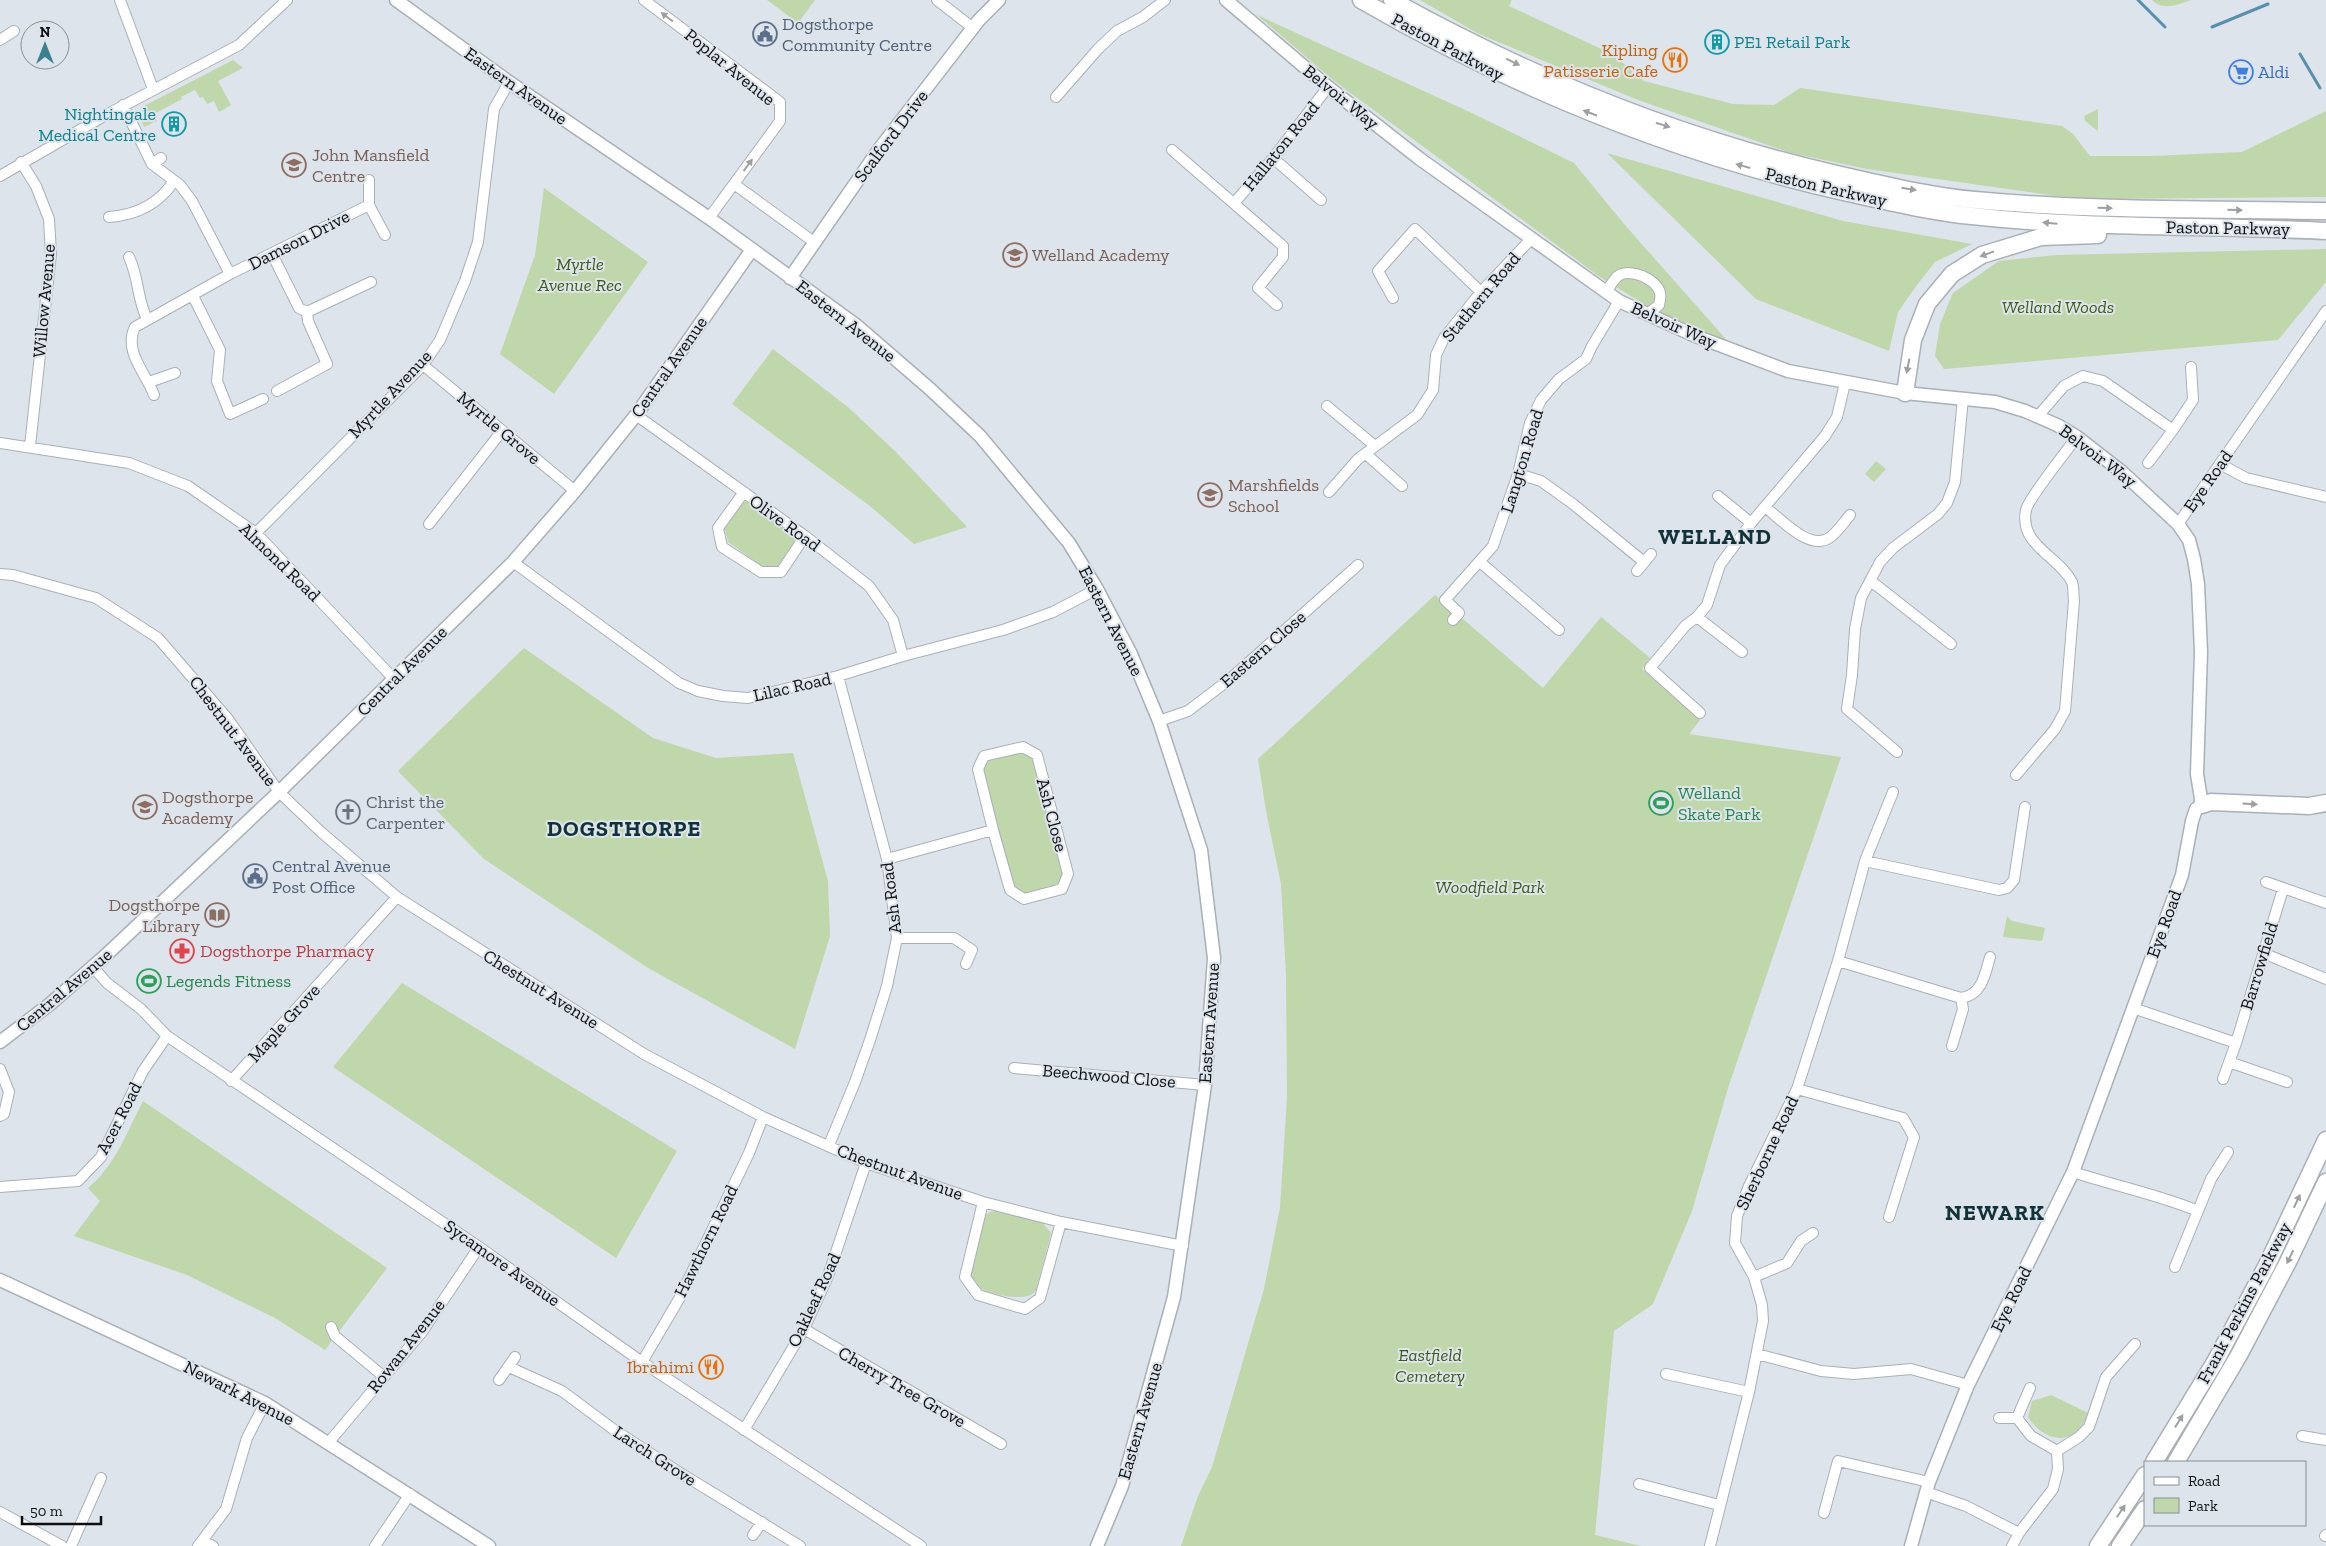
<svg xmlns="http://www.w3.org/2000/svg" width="2326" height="1546" viewBox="0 0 2326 1546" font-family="'Zilla Slab',serif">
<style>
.green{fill:#bfd7aa}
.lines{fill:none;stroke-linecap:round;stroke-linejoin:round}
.stream{stroke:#5790ae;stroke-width:3}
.minor-casing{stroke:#aab0b7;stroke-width:12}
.tertiary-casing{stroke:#aab0b7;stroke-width:15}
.trunk-casing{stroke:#aab0b7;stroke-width:19}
.minor{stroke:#fff;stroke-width:10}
.tertiary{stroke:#fff;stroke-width:12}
.trunk{stroke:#fff;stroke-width:16}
.oneway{fill:#9e9fa0}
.labels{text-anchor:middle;stroke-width:4;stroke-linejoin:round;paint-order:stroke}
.service-label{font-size:18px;fill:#4e5e75;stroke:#dde4eb;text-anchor:start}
.culture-label{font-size:18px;fill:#0d838f;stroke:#dde4eb;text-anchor:start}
.street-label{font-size:18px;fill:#0d0f11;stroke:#dde4eb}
.food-label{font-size:18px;fill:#c56008;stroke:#dde4eb;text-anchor:end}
.shop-label{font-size:18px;fill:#366cbe;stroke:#dde4eb;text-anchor:start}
.education-label{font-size:18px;fill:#785e54;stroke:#dde4eb;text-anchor:start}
.park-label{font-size:18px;font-style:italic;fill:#3d5c15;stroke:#dde4eb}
.leisure-label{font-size:18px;fill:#27864d;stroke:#dde4eb;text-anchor:start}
.worship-label{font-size:18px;fill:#5b616d;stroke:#dde4eb;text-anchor:start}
.health-label{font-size:18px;fill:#be3a42;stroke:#dde4eb;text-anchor:start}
.district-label{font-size:22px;font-weight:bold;letter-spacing:1px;fill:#113239;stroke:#dde4eb}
</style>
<rect width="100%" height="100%" fill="#dde4eb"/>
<!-- green -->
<path class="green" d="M767,0h48l-17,23z
M1420,0h92l-3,6 103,48 32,27 89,23 41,1 26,-17 262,38 11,8 17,22h62l90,-4 84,-41v86l-223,2 -47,-3 -189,-27 -76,-16 -153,-53 -159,-66z
M2152,0h39c-14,5 -28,11 -39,0z
M1257,15l215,98 102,50 50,61 108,122 -72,-32 -60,-37 -267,-197z
M233,60l10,8 -25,13 13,24 -12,7 -5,-11 -7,3 -4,-7 -3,1 -5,-8 -14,7 1,2 -28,15 3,7 -13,6c-3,-9 -6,-13 0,-21z
M2098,109v22l-13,-10 -1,-5z
M1607,153l236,68 129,23 -37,18 -18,23 -19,27 -9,39 -133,-52z
M544,188l104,74 -94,132 -54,-40 35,-99z
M2326,249v33l-48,58 -334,29 -9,-13 5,-32 13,-31 46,-32 57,-6z
M773,349l76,59 46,43 72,76 -53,17 -44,-38 -138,-102z
M1876,461l10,8 -12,13 -9,-8z
M749,501l43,28 3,14 -17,25 -10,1 -6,-3 -34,-24 -4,-16 17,-23z
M1435,595l108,93 58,-71 49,41 -8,11 58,51 -11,14 152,23 -113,331 -36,123 -39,93 -39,27 -19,204 46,11h-460l17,-50 14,-29 52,-178 16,-82 7,-109 -1,-123 -5,-91 -15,-73 -8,-52z
M524,648l129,90 63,20 77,-5 35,128 2,55 -35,113 -147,-81 -164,-109 -86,-88z
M1022,751l11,7 31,115 -6,13 -34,8 -10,-7 -32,-118 5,-11z
M2007,916l5,5 33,7 -3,13 -39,-4z
M402,983l275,168 -61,107 -283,-191z
M143,1101l244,167 -62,82 -50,-32 -88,-43 -113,-39 26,-35 -12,-13c27,-22 39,-56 55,-87z
M998,1210l44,12 9,11 -15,57c-7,14 -46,4 -56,-2 -7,-4 -9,-11 -10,-17l14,-55 6,-4z
M2051,1395l37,18c-11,34 -43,31 -60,4l4,-16z"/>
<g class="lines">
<!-- stream -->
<path class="stream" d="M2138,0l27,27
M2212,27l56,-23
M2300,54l20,34"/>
<!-- minor casing -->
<g class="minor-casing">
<path id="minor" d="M120,0l33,89
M644,0l136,102v19l-71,97
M937,0l36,28
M0,40l14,-9
M1056,97l42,-48 19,-18 26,-14 22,-17
M123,105l29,59 28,21 12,16 38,73 -95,53c-12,24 11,46 19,68
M1172,150l111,96v11l-25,31 19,17
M1273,158l48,42
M21,162l15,24 13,33 2,35 -21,192
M152,164l9,-6
M0,176l104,-60 135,-71 48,-45
M369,180v25l16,30
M734,184l80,58
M1234,203l36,-41 58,-75
M109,217c27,-2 50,-13 65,-36
M272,254l27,54 8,4 1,9 19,43 -50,27
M129,257c10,21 8,42 18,62
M230,274l139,-69
M1606,292c4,-5 7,-12 12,-16 11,-9 39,3 42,17 1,3 0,8 -1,12l-10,8
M193,296l27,54 -3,31 13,33 33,-15
M1393,298l-15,-27 37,-42 66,63
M307,312l64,-30
M423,365l152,126
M149,382l26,-9
M1327,406l48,40
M636,415l169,121 64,50 24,34 10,36
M2038,416l26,-30 19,-10 20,5 70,49 -25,33
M2173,430l20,-30 -2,-33
M0,443l129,20 59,23 68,47 138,146
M1366,454l36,32
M2220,464l26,14 80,19
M1518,474l23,7 32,23 71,58
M744,492l-26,36 4,19 39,25h20l24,-36
M1329,492l29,-33 59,-44 16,-25 3,-35 8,-17 37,-46 50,-53
M1718,496l33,27
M1765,507c16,12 44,44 64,31 8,-5 15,-16 21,-23
M429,524l73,-93
M2178,524l148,-213
M256,533l167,-168 17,-25 25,-59 13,-39 16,-133 15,-27
M513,562l166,121 19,8 25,5 25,2 90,-22 65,-20 100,-26 50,-18 44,-23
M1480,562l79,68
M1637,571l14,-17
M0,574l13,1 83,23 62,40 70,81 51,73 42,40 76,65 247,157 119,63 103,46 117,39 78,20 122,24
M1871,581l80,63
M1697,617l45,35
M1453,620l6,-7 -14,-13 48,-54 25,-72 12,-51 11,-23 18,-21 27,-20 6,-13 27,-45
M1700,713l-50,-45 36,-43 11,-8 10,-12 13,-40 31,-42 74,-87 12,-19 8,-34
M1159,721l29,-10 42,-32 128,-114
M1897,752l-50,-43 5,-34 3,-46 6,-31 19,-36 13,-14 45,-34 9,-11 8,-21 8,-84
M2016,775l39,-46 10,-18 9,-110c-1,-6 0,-14 -2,-19 -14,-27 -53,-36 -46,-72 2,-11 42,-61 51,-73
M887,859l106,-29 -15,-61 6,-13 39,-9 14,8 31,119 -6,15 -38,10 -14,-9 -17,-60
M1865,861l134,29 8,-2 7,-8 11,-73
M2266,882l60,21
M897,938h57l18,12 -6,14
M2263,953l63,26
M1838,961l123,37 2,11 -11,37
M93,967l14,16 34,26 26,27 312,211 163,115 279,184
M1961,998c21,-3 24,-23 29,-41
M2133,1008l103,35
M2229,1062l58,20
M1014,1068l191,17
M0,1069l9,23 -5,22 -4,2
M2223,1079l13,-36 47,-154
M231,1081l166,-184
M1797,1089l106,29 11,19 -25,80
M829,1145l26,-63 15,-42 17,-54 10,-48 -10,-79 -49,-183
M2073,1172c42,14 84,22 125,39
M0,1187l78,-6 23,-24 42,-86 24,-35
M983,1202l-18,75 13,18 47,14 15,-11 21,-76
M2175,1267l36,-88 17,-27
M1754,1277l33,-14 14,-22 12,-8
M331,1327l4,9 48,40
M804,1329l197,115
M1757,1354l64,17 33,3 57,-5 57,16
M642,1362l37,-63 70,-146 14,-36
M509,1367l53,24 51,38 64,42 123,75
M1666,1374l83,18
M499,1380l16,-23
M1999,1418h18
M744,1430l60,-101 24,-53 38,-113
M2302,1436l24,4
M329,1442l93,-110 57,-85
M2057,1451l22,-14 10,-10 17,-50 29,-33
M1639,1484l80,21
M1926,1492l40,14 53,27
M0,1512l62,34
M1824,1513l14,-52 91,21
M753,1535l9,-13
M2325,1536l1,-1
M202,1541l11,5
M71,1546l30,-68
M198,1546l28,-37 21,-71 18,-35
M375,1546l35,-52
M1710,1546l39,-154 14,-71 -1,-16 -8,-28 -19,-34 2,-27 12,-30 48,-97 41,-128 27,-100 28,-69
M2012,1546l7,-13 34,-44 5,-20 -1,-18 -26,-15 -14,-18 13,-30"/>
</g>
<!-- tertiary casing -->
<g class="tertiary-casing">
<path id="tertiary" d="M396,0l113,82 200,136 147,107 74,64 50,47 89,107 28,46 34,65 28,67 42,129 13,108 -9,127 -31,212 -52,189 -25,60
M1226,0l102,87 92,72 199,142 74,34 95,36 117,22 90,9 30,9 32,14 20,12 45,35 56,52 11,16 5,19 4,25 3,68 -4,122 5,31 -6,4 -4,12 -10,54 -109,297 -105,213 -39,97 -18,64
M790,278l90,-130 99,-128 20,-20
M0,1042l50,-38 55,-48 174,-164 234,-230 62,-71 61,-76 115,-164
M0,1280l265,123 224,143"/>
</g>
<!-- trunk casing -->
<g class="trunk-casing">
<path id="trunk" d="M1361,0c154,89 314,154 487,193 41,9 83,19 124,23 118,13 236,9 354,15
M1392,0c34,20 69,37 104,54 111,53 225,94 345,121 44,10 89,21 134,25 117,11 234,9 351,11
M1905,393l8,-53 14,-36 25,-30 30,-19 59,-18 57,-2
M2202,805l9,-3 98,4 17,-3
M2154,1462l61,-100 51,-95 60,-127
M2176,1462l63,-107 50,-95 37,-78
M2098,1546l47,-71
M2120,1546l25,-37"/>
</g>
<!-- minor -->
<use href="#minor" class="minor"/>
<!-- tertiary -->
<use href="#tertiary" class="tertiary"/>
<!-- trunk -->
<use href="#trunk" class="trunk"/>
</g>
<!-- one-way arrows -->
<defs><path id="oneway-solid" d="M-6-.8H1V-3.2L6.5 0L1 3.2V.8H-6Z" transform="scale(1.25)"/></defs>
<g class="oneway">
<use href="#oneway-solid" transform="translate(667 17) rotate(-143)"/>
<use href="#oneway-solid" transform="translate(1513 62) rotate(26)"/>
<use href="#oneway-solid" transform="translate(1590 113) rotate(-159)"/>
<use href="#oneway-solid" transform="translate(1663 125) rotate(18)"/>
<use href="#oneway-solid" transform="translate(748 165) rotate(-54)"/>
<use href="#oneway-solid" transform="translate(1743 166) rotate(-164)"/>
<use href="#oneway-solid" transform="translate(1909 189) rotate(9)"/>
<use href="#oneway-solid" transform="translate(2105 208) rotate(2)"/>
<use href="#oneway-solid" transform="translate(2235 210) rotate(1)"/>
<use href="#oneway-solid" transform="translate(2050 223) rotate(-175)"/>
<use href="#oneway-solid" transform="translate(1987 254) rotate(160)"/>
<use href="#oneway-solid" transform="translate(1908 366) rotate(101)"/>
<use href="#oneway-solid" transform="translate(2250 804) rotate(3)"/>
<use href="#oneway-solid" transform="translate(2297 1201) rotate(-65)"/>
<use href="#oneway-solid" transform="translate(2290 1257) rotate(116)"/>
<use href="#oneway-solid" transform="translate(2179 1421) rotate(-58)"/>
<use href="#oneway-solid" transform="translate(2121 1511) rotate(-56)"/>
</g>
<!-- icons -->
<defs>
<g id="civic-ring" transform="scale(1.25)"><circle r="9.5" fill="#dde4eb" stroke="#5c6f8a" stroke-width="1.5"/><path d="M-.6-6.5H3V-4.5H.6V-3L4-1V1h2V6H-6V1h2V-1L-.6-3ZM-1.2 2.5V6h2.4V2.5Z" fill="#5c6f8a"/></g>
<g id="building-ring" transform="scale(1.25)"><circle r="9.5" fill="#dde4eb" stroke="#0f9aa8" stroke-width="1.5"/><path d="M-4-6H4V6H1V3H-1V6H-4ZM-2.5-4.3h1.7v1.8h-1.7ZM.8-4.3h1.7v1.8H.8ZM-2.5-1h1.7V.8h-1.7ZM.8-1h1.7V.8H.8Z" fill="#0f9aa8"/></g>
<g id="restaurant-ring" transform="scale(1.25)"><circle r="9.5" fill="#dde4eb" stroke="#e8710a" stroke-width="1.5"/><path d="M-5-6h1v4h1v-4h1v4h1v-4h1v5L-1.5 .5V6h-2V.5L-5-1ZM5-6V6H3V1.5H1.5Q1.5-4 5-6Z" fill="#e8710a"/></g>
<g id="supermarket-ring" transform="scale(1.25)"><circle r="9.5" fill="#dde4eb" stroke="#3f7fe0" stroke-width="1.5"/><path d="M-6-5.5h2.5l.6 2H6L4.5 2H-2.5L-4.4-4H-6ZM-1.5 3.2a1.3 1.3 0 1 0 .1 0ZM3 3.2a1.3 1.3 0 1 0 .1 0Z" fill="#3f7fe0"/></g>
<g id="university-ring" transform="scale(1.25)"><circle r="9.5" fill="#dde4eb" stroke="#8d6e63" stroke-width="1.5"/><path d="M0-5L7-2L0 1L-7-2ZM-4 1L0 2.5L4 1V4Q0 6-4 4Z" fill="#8d6e63"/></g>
<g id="school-ring" transform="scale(1.25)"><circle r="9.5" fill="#dde4eb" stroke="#8d6e63" stroke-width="1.5"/><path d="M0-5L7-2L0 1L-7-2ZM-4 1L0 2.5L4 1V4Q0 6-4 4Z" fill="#8d6e63"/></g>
<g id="stadium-ring" transform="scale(1.25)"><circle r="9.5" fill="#dde4eb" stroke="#2e9e5b" stroke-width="1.5"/><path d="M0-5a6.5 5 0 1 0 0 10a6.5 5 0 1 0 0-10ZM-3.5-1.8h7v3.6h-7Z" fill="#2e9e5b"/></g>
<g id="church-ring" transform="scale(1.25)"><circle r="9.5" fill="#dde4eb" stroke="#6b7280" stroke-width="1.5"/><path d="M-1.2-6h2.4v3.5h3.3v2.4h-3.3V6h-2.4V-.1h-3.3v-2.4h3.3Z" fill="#6b7280"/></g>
<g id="library-ring" transform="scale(1.25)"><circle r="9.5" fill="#dde4eb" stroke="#8d6e63" stroke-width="1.5"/><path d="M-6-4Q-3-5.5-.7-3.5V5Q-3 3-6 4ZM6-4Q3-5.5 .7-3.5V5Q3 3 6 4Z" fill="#8d6e63"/></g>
<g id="pharmacy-ring" transform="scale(1.25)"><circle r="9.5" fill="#dde4eb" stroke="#e0444e" stroke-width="1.5"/><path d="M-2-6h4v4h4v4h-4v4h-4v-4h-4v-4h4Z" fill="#e0444e"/></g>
</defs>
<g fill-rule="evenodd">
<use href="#civic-ring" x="765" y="34"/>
<use href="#building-ring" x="1717" y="42"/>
<use href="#restaurant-ring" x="1675" y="60"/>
<use href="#supermarket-ring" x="2241" y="72"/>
<use href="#building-ring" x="174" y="124"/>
<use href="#university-ring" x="294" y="165"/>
<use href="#school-ring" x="1015" y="255"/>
<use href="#school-ring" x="1210" y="495"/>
<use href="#stadium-ring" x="1661" y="803"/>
<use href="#school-ring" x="145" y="807"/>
<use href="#church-ring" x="348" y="812"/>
<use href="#civic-ring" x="255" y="876"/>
<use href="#library-ring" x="217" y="915"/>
<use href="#pharmacy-ring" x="182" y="951"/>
<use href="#stadium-ring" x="149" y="981"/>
<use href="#restaurant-ring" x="711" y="1367"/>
</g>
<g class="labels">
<!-- service labels -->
<g class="service-label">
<text x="782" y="30">Dogsthorpe<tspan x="782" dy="21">Community Centre</tspan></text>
<text x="272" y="872">Central Avenue<tspan x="272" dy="21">Post Office</tspan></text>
</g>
<!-- culture labels -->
<g class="culture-label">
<text x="1734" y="48">PE1 Retail Park</text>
<text x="156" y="120" text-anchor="end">Nightingale<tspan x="156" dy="21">Medical Centre</tspan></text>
</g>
<!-- street labels -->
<g class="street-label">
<text transform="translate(1448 47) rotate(28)" y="6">Paston Parkway</text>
<text transform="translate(730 67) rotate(39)" y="6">Poplar Avenue</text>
<text transform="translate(516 86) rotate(35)" y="6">Eastern Avenue</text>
<text transform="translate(1341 97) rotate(39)" y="6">Belvoir Way</text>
<text transform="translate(891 136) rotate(-53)" y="6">Scalford Drive</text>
<text transform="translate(1281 146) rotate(-51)" y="6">Hallaton Road</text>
<text transform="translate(1826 187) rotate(13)" y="6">Paston Parkway</text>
<text transform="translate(2228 228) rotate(1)" y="6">Paston Parkway</text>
<text transform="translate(299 240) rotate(-27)" y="6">Damson Drive</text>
<text transform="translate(1481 297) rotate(-50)" y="6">Stathern Road</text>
<text transform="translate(44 301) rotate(-85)" y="6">Willow Avenue</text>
<text transform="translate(846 321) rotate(38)" y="6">Eastern Avenue</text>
<text transform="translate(1674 325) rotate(24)" y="6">Belvoir Way</text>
<text transform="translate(669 367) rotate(-55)" y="6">Central Avenue</text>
<text transform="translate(390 394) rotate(-47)" y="6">Myrtle Avenue</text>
<text transform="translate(499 428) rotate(40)" y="6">Myrtle Grove</text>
<text transform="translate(2098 456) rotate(37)" y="6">Belvoir Way</text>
<text transform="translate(1522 461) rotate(-73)" y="6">Langton Road</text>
<text transform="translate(2208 481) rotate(-55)" y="6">Eye Road</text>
<text transform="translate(785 523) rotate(36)" y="6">Olive Road</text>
<text transform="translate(280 562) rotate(44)" y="6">Almond Road</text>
<text transform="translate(1111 621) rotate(63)" y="6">Eastern Avenue</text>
<text transform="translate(1263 649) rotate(-41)" y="6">Eastern Close</text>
<text transform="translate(402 671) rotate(-45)" y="6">Central Avenue</text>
<text transform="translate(792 687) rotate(-13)" y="6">Lilac Road</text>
<text transform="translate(233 731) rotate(53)" y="6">Chestnut Avenue</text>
<text transform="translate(1052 815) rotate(75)" y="6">Ash Close</text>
<text transform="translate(891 898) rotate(-97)" y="6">Ash Road</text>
<text transform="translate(2164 924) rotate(-70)" y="6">Eye Road</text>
<text transform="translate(2259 966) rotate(-73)" y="6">Barrowfield</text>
<text transform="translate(541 989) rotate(32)" y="6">Chestnut Avenue</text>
<text transform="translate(64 990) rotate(-40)" y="6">Central Avenue</text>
<text transform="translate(284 1023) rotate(-48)" y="6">Maple Grove</text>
<text transform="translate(1209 1023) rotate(-86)" y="6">Eastern Avenue</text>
<text transform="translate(1109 1076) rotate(5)" y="6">Beechwood Close</text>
<text transform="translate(119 1118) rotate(-63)" y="6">Acer Road</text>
<text transform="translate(1767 1153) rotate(-65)" y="6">Sherborne Road</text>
<text transform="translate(900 1172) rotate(20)" y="6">Chestnut Avenue</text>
<text transform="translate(706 1241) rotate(-64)" y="6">Hawthorn Road</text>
<text transform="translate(502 1263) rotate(35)" y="6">Sycamore Avenue</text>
<text transform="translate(2011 1299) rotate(-64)" y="6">Eye Road</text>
<text transform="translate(814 1300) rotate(-65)" y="6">Oakleaf Road</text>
<text transform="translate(2244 1303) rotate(-62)" y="6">Frank Perkins Parkway</text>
<text transform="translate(406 1346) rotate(-52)" y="6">Rowan Avenue</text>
<text transform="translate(902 1387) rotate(30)" y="6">Cherry Tree Grove</text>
<text transform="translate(239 1393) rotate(27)" y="6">Newark Avenue</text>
<text transform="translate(1140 1421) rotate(-74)" y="6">Eastern Avenue</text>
<text transform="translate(655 1456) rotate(33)" y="6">Larch Grove</text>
</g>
<!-- food labels -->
<g class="food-label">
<text x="1658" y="56">Kipling<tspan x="1658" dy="21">Patisserie Cafe</tspan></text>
<text x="694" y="1373">Ibrahimi</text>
</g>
<!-- shop labels -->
<g class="shop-label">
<text x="2258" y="78">Aldi</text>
</g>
<!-- education labels -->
<g class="education-label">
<text x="312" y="161">John Mansfield<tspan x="312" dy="21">Centre</tspan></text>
<text x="1032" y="261">Welland Academy</text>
<text x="1228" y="491">Marshfields<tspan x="1228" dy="21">School</tspan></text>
<text x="162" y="803">Dogsthorpe<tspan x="162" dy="21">Academy</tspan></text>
<text x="200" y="911" text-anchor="end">Dogsthorpe<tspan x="200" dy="21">Library</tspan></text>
</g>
<!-- park labels -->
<g class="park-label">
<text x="580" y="270">Myrtle<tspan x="580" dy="21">Avenue Rec</tspan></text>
<text x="2058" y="313">Welland Woods</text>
<text x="1490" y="893">Woodfield Park</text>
<text x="1430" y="1361">Eastfield<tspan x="1430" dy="21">Cemetery</tspan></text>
</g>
<!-- leisure labels -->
<g class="leisure-label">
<text x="1678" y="799">Welland<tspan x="1678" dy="21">Skate Park</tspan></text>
<text x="166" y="987">Legends Fitness</text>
</g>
<!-- worship labels -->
<g class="worship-label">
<text x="366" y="808">Christ the<tspan x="366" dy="21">Carpenter</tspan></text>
</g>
<!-- health labels -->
<g class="health-label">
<text x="200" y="957">Dogsthorpe Pharmacy</text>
</g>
<!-- district labels -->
<g class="district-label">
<text x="1715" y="544">WELLAND</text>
<text x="624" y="836">DOGSTHORPE</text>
<text x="1995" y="1220">NEWARK</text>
</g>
</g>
<!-- legend -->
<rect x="2144" y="1461" width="162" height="65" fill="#dde4eb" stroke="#8a8f94"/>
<rect x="2154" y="1477" width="25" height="8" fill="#ffffff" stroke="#8a8f94"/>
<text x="2188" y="1486" font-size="15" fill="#0d0f11">Road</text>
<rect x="2154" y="1498" width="25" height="15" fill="#bfd7aa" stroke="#8a8f94"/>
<text x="2188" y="1511" font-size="15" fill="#0d0f11">Park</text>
<!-- north arrow -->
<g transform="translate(45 45)"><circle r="24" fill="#dde4eb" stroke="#8a8f94"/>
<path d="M0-4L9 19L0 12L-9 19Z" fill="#3c808f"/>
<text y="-8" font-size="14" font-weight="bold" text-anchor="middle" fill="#0d0f11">N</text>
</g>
<!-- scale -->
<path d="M22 1516v8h79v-8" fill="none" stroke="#0d0f11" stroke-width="2.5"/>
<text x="30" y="1516" font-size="15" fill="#0d0f11" stroke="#dde4eb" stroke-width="4" paint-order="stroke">50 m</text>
</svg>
